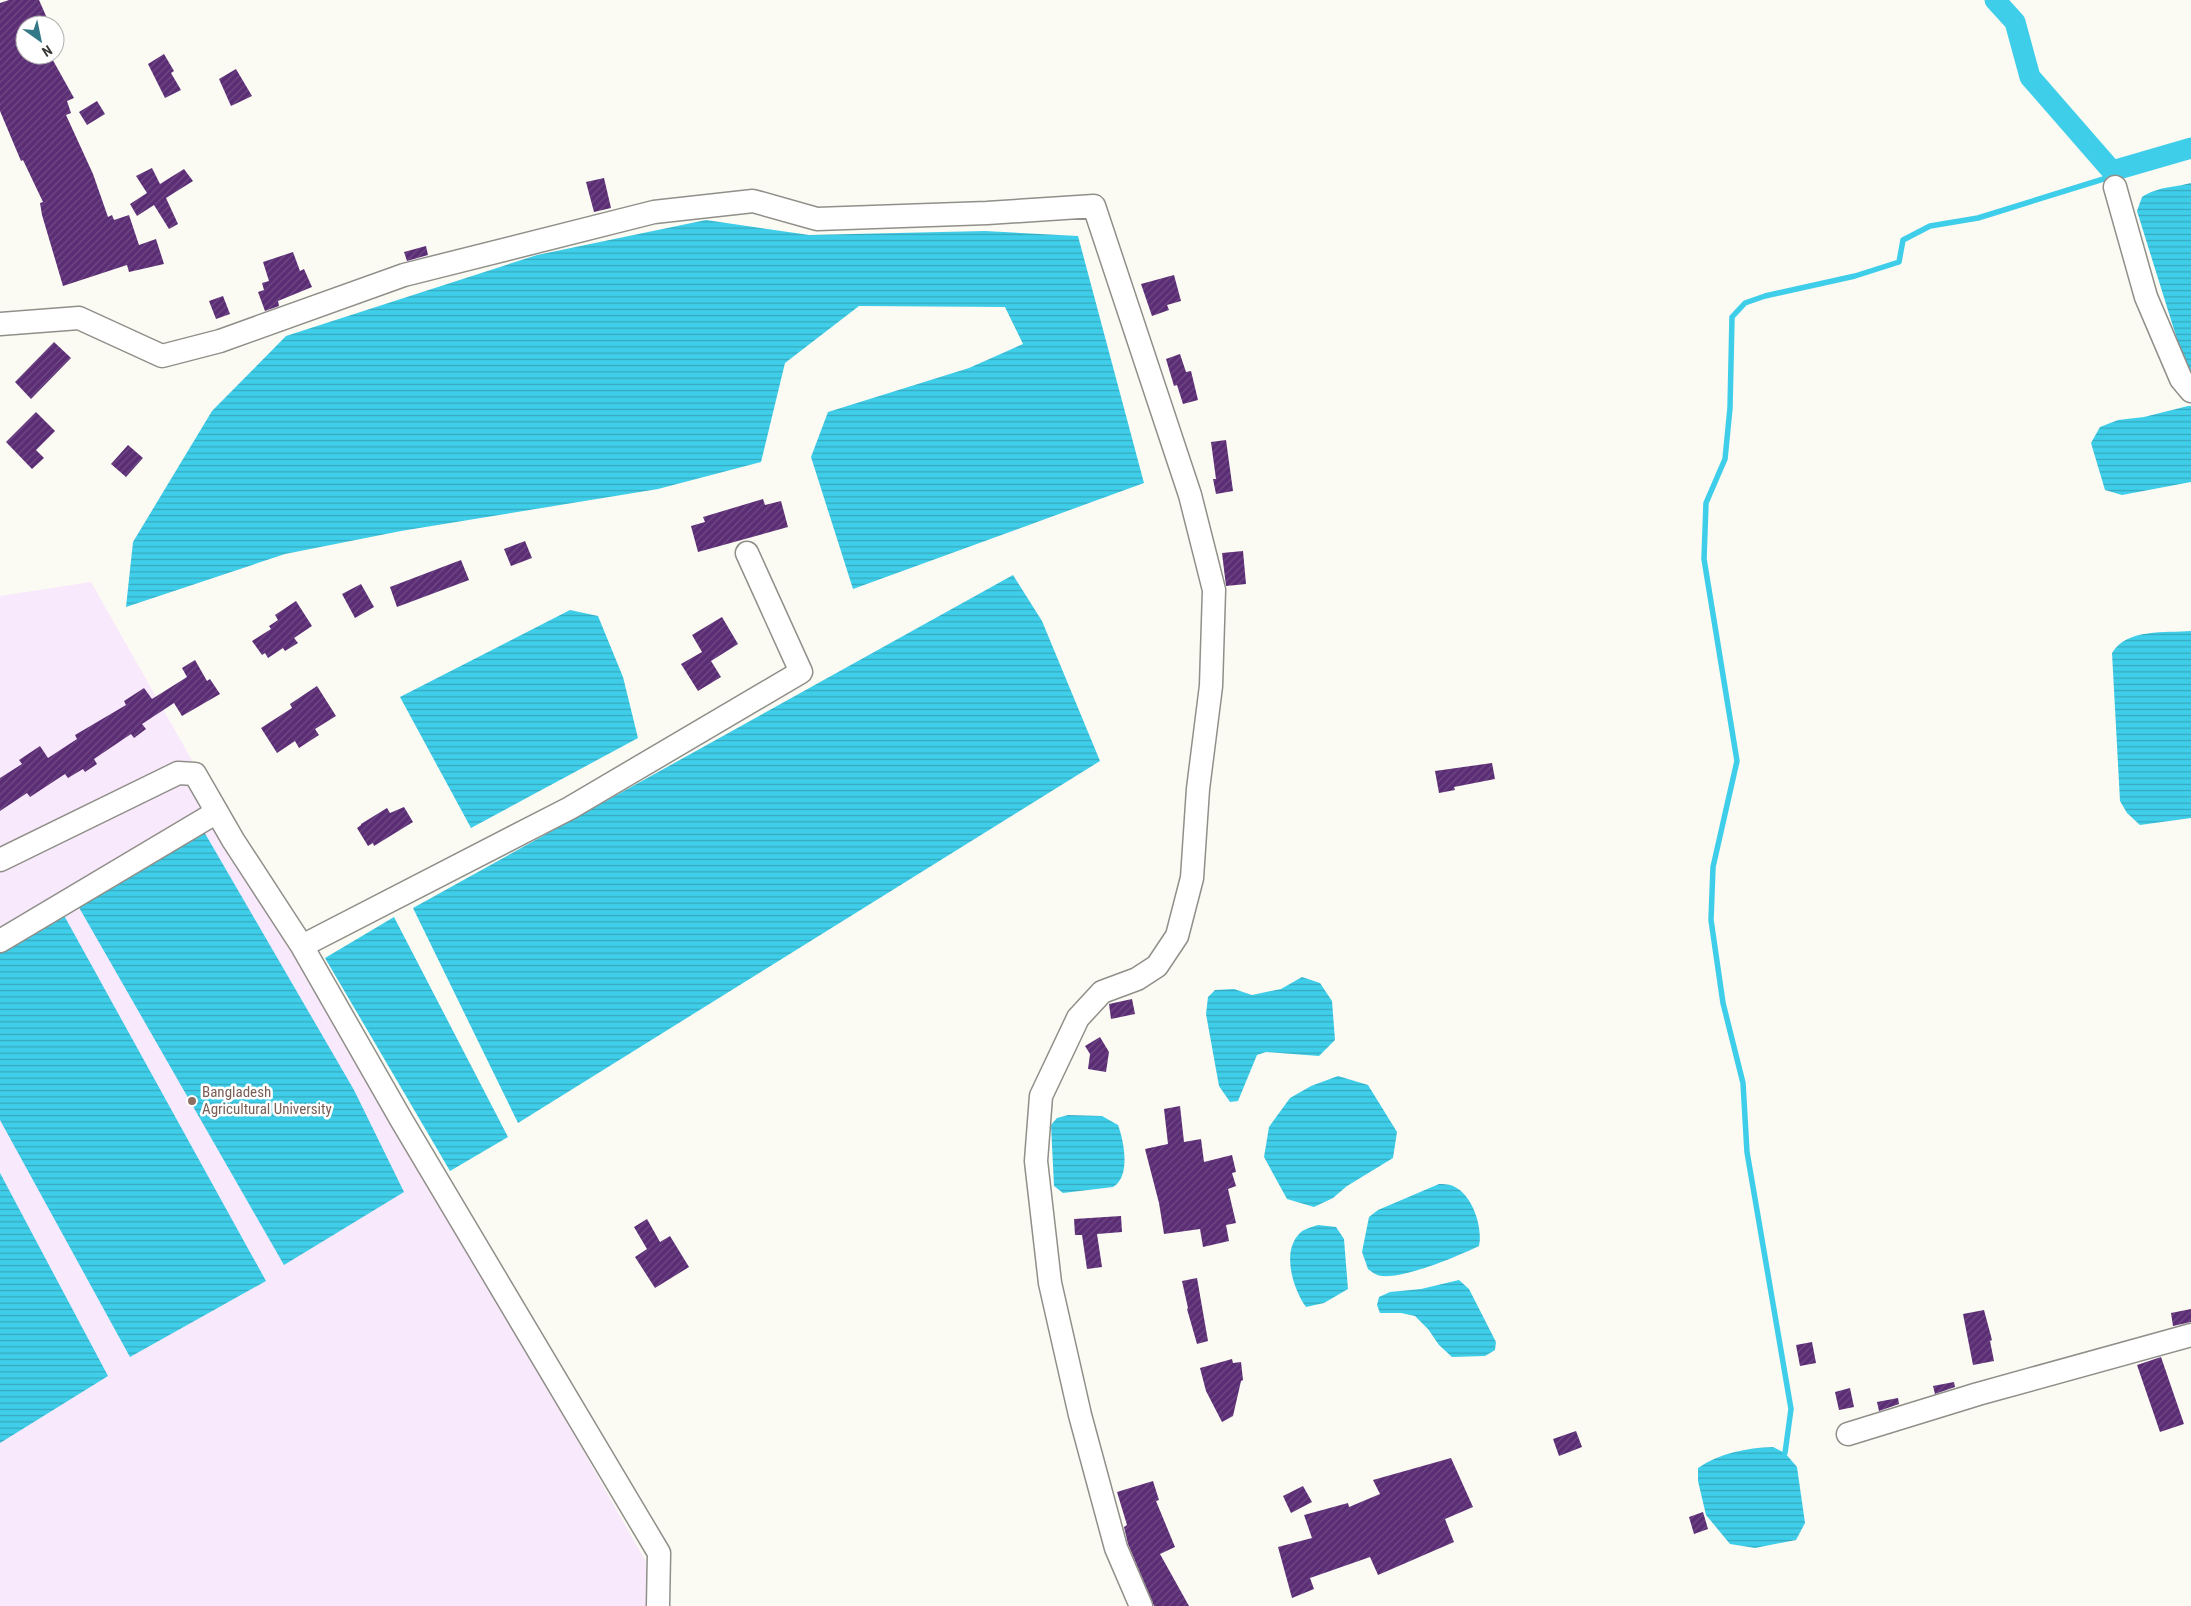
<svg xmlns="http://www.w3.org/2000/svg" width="2191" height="1606" viewBox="0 0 2191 1606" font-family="'Roboto Condensed',sans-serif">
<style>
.education{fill:#f9e9fc}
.water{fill:url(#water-rules)}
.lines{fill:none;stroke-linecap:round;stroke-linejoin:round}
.stream{stroke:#3fcee9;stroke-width:5.5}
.canal{stroke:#3fcee9;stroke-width:21}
.building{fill:url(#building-hatch)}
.street-casing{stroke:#908f89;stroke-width:25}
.street{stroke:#fff;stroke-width:22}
.education-dot{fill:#8d6e63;stroke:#fff;stroke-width:2}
.labels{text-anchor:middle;stroke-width:5;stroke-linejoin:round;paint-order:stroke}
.education-label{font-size:15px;fill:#785e54;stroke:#fff;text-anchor:start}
</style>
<defs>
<pattern id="water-rules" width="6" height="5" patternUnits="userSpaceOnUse" patternTransform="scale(1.25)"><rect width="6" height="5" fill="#3fcee9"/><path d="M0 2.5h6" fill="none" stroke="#36a8be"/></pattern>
<pattern id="building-hatch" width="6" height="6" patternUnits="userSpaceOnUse" patternTransform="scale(1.25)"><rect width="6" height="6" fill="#5b2d75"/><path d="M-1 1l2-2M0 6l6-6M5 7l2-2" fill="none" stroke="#704b84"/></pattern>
</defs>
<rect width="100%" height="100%" fill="#fbfaf3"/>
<!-- education -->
<path class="education" d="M91,582l580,1024h-671v-1010z"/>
<!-- water -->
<path class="water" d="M2191,183v189l-5,-5 -5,-15 -44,-141 5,-14c17,-11 31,-9 49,-14z
M706,220l103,15 176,-4 93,5 66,247 -291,106 -42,-132 17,-45 141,-44 54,-24 -18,-37 -146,-1 -74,57 -24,99 -103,27 -257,42 -116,23 -159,53 7,-65 79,-131 74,-75 251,-81z
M2188,406h3v76l-69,13 -17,-5 -14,-47 9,-16 18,-7 26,-3z
M1013,575l29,46 58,140 -582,362 -105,-215z
M570,610l28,6 25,61 15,61 -167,90 -71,-131z
M2191,631v187l-51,7 -13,-12 -7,-12 -8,-148c15,-25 54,-20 79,-22z
M203,830l151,260 50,102 -120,73 -207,-361z
M61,910l205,371 -136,76 -130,-237v-171z
M394,917l114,220 -58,34 -125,-213z
M1302,977l18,6 12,18 3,39 -16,16 -53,-4 -9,3 -19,46 -8,1 -11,-16 -13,-72 2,-17 7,-7 19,-1 18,6 29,-6z
M1338,1076l30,9 29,47 -4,26 -46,28 -14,12 -19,9 -27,-8 -23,-42 5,-30 21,-29 21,-12z
M1068,1115l34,1 16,9c6,16 13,52 -5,62l-50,6 -9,-7 -3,-61 6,-7z
M0,1173l108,203 -108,67z
M1439,1184c5,0 11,0 16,3 18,9 28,41 24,59 -23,11 -73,32 -97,30 -5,0 -10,-4 -14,-7l-6,-17 7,-35 9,-7z
M1318,1225l18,2 8,12 4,50 -24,14 -18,4c-13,-18 -25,-56 -6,-74 4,-4 12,-6 18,-8z
M1459,1280l10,9 27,53 -1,8 -10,6 -33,1 -13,-12 -11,-16 -13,-13 -14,-3h-21l-3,-8 2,-8 11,-5 31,-3z
M1773,1447l12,6 12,14 8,56 -9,17 -41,8 -25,-4 -24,-29 -8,-34v-13c22,-15 48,-20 75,-21z"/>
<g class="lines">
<!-- stream -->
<path class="stream" d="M1785,1453l6,-44 -44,-257 -4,-69 -20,-80 -12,-83 2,-53 24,-106 -33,-202 2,-56 19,-44 5,-51 2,-91 13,-14 20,-7 90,-20 44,-14 4,-22 27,-14 48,-8 132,-41 2,-6"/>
<!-- canal -->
<path class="canal" d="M1995,0l20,22 15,55 82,94 79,-23"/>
</g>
<!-- building -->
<path class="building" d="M9,0h30l11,25h-25v30h25l24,43 -7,3 4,12 -5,2 27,59 15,43 4,-2 2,5 15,-5 10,30 17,-6 8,25 -35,8 -2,-7 -64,21 -21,-71 -2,-12 3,-1 -20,-42 -2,1 -21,-50v-108z
M164,54l10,17 -3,2 10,17 -16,8 -17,-34z
M236,69l16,27 -21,10 -12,-27z
M97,101l8,13 -18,11 -8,-13z
M152,168l8,16 24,-15 9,12 -27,17 12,26 -9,5 -15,-24 -17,11 -7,-12 17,-11 -11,-17z
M604,178l7,30 -17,4 -8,-30z
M426,246l2,9 -21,6 -3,-9z
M293,252l7,19 4,-2 8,18 -34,14 1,5 -14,5 -7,-19 6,-2 -2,-7 7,-2 -6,-19z
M1174,275l7,26 -14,4 2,5 -17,6 -11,-32z
M223,296l7,18 -14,5 -7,-18z
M54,342l17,16 -40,41 -16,-17z
M1180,354l6,18 5,-1 7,29 -15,4 -6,-19 -3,1 -8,-27z
M36,412l19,19 -19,19 8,8 -12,11 -26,-27z
M1226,440l7,51 -17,3 -3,-15h3l-5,-37z
M128,445l15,13 -17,19 -15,-13z
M763,499l2,6 16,-4 7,26 -90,25 -7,-26 14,-4 -2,-5z
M525,541l7,17 -21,8 -7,-17z
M1243,551l3,33 -20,2 -4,-33z
M461,560l8,20 -72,27 -7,-20z
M361,584l13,23 -19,11 -13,-24z
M296,601l16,25 -18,12 4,5 -13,8 -2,-3 -15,10 -3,-5 -3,2 -10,-14 19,-12 -2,-3 9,-6 -3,-5z
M722,617l16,27 -27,17 10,16 -23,14 -17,-27 21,-12 -10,-17z
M195,660l12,21 3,-2 10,15 -38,22 -8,-13 -32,21 4,5 -12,9 -3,-4 -37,25 3,5 -12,8 -2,-3 -15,9 -3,-4 -35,23 -3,-4 -27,18v-33l22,-14 -3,-4 21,-14 8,12 29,-19 -2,-4 51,-30 -2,-4 20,-13 8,11 35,-22 -5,-9z
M317,686l19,30 -21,13 4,6 -20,13 -4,-7 -18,12 -16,-25 31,-20 -2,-4z
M1492,763l3,16 -41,8 1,3 -16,3 -4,-22z
M404,807l9,15 -39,24 -1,-3 -5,3 -11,-18 4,-3v-1l26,-16 3,5z
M1132,999l3,15 -24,5 -2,-15z
M1100,1037l9,15 -3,20 -18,-3 2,-15 -5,-8z
M1180,1106l4,36 17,-3 3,23 28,-7 4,17 -4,1 4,13 -8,3 8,34 -10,2 3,16 -26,6 -3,-18 -36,5 -5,-31 -14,-54 23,-5 -4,-35z
M1121,1216l1,16 -25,2 5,33 -15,2 -5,-34h-7l-1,-16z
M647,1219l13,23 10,-6 19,31 -34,21 -20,-31 12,-8 -13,-22z
M1197,1278l11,63 -11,3 -10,-35 1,-1 -6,-27z
M2191,1309v13l-18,4 -2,-13z
M1984,1310l8,30 -2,1 4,20 -21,4 -10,-51z
M1812,1342l4,21 -16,3 -4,-21z
M2161,1357l23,67 -24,8 -23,-67z
M1232,1359l1,4 8,-1 2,18 -2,1 -8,35 -11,6 -16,-31 -6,-23z
M1954,1382l1,5 -20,7 -2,-8z
M1850,1388l4,19 -15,3 -4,-18z
M1898,1398l1,6 -20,7 -2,-9z
M1576,1431l6,16 -23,9 -6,-17z
M1451,1458l22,49 -28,12 9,23 -76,33 -8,-18 -60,21 4,11 -22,9 -14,-51 34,-9 -8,-23 44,-12 1,4 31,-13 -7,-14z
M1153,1481l6,19 -3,1 19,46 -15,7 29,52h-35l-26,-62 -4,-17 3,-2 -10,-33z
M1303,1486l9,16 -21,11 -8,-17z
M1703,1512l5,17 -14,5 -5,-17z"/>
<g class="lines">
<!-- street casing -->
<g class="street-casing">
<path id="street" d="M2115,187l31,110 35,82 10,12
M0,324l79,-6 83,38 58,-15 184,-66 250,-63 99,-11 64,18 170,-6 107,-7 96,289 24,95 -3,96 -13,103 -6,89 -15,58 -20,30 -20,13 -35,13 -24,26 -37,78 -5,65 14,122 30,132 36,133 25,58
M0,860l178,-87 17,1 38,66 69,106 100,175 257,432 -1,53
M0,941l217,-129
M302,946l268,-138 231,-136 -54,-119
M1848,1434l130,-40 213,-59"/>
</g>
<!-- street -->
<use href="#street" class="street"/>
</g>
<!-- markers -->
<circle class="education-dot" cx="192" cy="1101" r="5"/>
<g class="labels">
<!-- education labels -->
<g class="education-label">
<text x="202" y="1097">Bangladesh<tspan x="202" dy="17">Agricultural University</tspan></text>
</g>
</g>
<!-- north arrow -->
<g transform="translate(40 40) rotate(147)"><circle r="24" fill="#ffffff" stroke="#afafae"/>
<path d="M0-4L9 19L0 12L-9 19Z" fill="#337886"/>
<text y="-8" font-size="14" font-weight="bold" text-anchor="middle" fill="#373734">N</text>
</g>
</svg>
